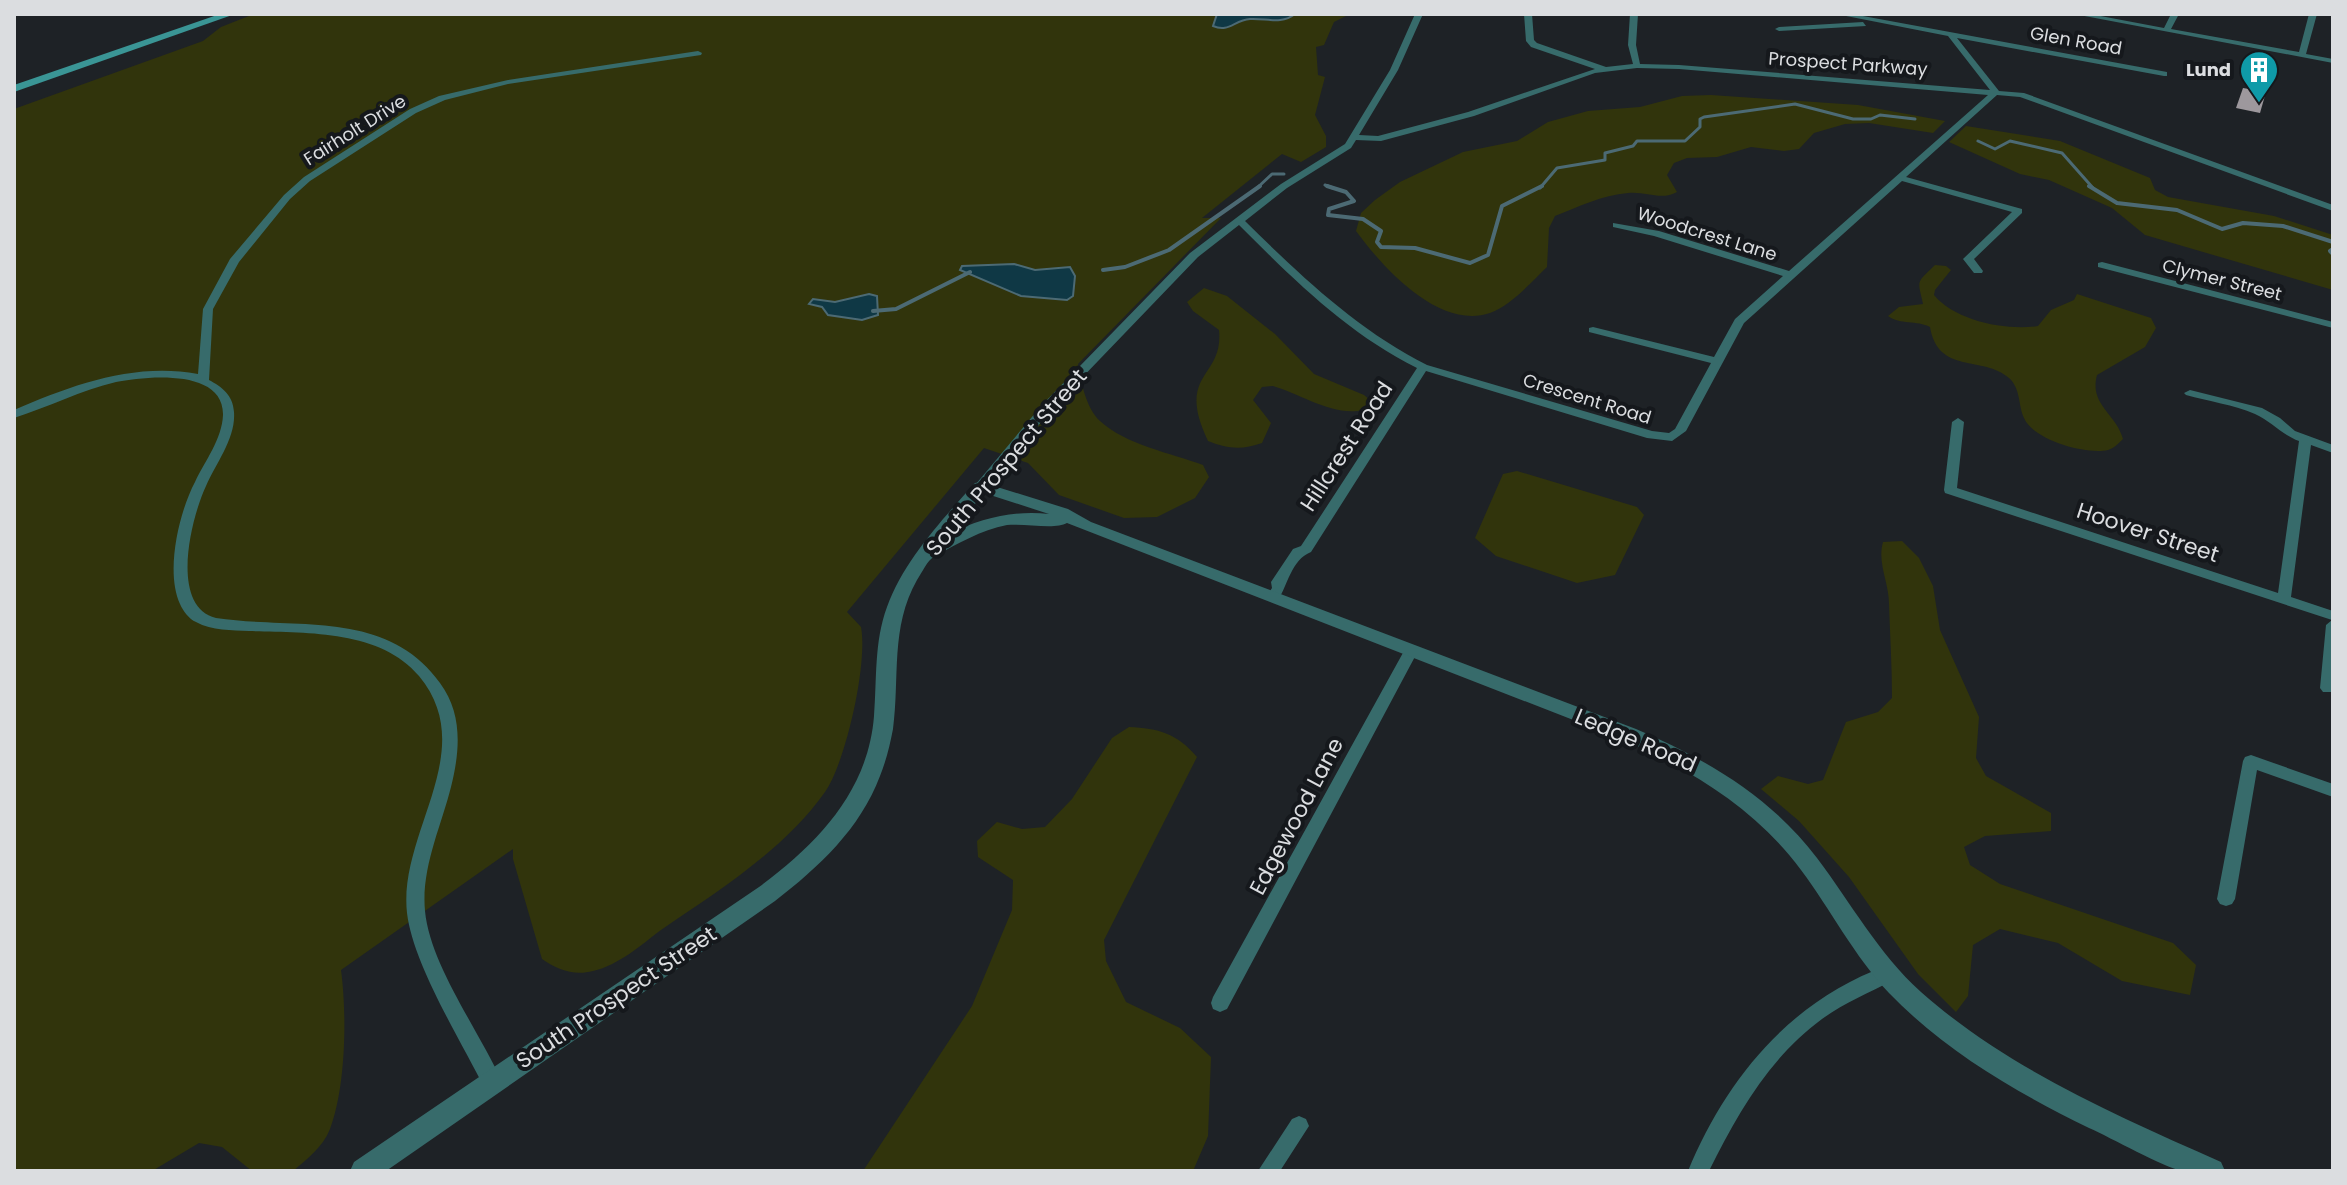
<svg xmlns="http://www.w3.org/2000/svg" width="2347" height="1185" viewBox="0 0 2347 1185" font-family="Poppins,sans-serif">
<style>
.green{fill:#31340c}
.water{fill:#0f3845;stroke:#4c6a74;stroke-width:2}
.lines{fill:none;stroke-linecap:round;stroke-linejoin:round}
.stream-far1{stroke:#4c6a74;stroke-width:3}
.stream{stroke:#4c6a74;stroke-width:4}
.building{fill:#9d989d}
.minor{fill:#376b6b;fill-rule:evenodd}
.tertiary{fill:#376b6b;fill-rule:evenodd}
.secondary{fill:#3a9595;fill-rule:evenodd}
.labels{text-anchor:middle;stroke-width:8;stroke-linejoin:round;paint-order:stroke}
.far-street-label{font-size:18px;fill:#dbdde0;stroke:#15181c}
.far-poi-label{font-size:18px;font-weight:bold;fill:#dbdde0;stroke:#15181c;text-anchor:end}
.street-label{font-size:22px;fill:#dbdde0;stroke:#15181c}
</style>
<rect width="100%" height="100%" fill="#1e2226"/>
<!-- green -->
<path class="green" d="M254,14h1096l-16,8 -10,23 -8,2 2,28 7,2 -10,38 11,21v11l-25,15 -19,-8 -80,64h19l-143,146c3,18 8,44 22,57 26,24 71,32 103,44l6,12 -14,21 -38,19 -33,1 -65,-23 -31,-32 -44,-15 -137,164 14,15c7,36 -15,135 -36,165 -41,58 -107,99 -164,138 -20,15 -42,35 -68,41 -19,5 -35,-1 -51,-12l-29,-100v-10l-172,121c6,44 5,117 -11,159 -7,18 -23,30 -37,42h-41l-30,-24 -23,-4 -47,28h-138v-1062l189,-68 18,-14z
M1711,95l147,10 87,16 -12,12 -64,-10 -24,1 -31,9 -15,16 -15,2 -33,-4 -34,10 -30,1 -13,5 -7,12 10,17c-16,9 -31,-1 -49,1 -26,2 -50,14 -73,23l-6,12 -2,39c-16,15 -35,38 -57,46 -51,17 -107,-45 -134,-82l5,-18 14,-13 25,-18 63,-30 54,-11 31,-19 40,-11 52,-4 42,-11z
M1966,126l94,15 90,37 5,12 13,7 106,19 59,19v55l-188,-55 -33,-27 -63,-28 -29,-6 -71,-32z
M1935,265l11,1 5,4 -16,20 -1,5c21,26 73,36 104,31l13,-16 23,-10 3,-6 74,24 5,10 -11,19 -48,28c-8,30 19,38 26,64 -5,5 -9,9 -15,11 -22,5 -75,-10 -84,-32 -6,-13 -3,-29 -15,-40 -26,-23 -71,-3 -79,-51 -13,-7 -30,-2 -42,-11l11,-9 24,-3c-5,-24 -8,-20 12,-39z
M1204,288l23,8 48,38 39,40 50,21 11,9c-29,21 -71,-9 -102,-18l-11,1 -9,13 18,23 -9,20c-20,7 -34,6 -54,-2 -33,-69 16,-62 11,-111l-26,-19 -6,-9z
M1517,471l120,36 7,8 -29,60 -38,8 -81,-27 -21,-18 28,-64z
M1902,541l17,17 14,28 7,44 39,87 -3,41 10,18 65,37v18l-66,5 -21,11 6,18 30,19 173,59 23,22 -6,30 -68,-14 -64,-38 -58,-14 -27,16 -5,51 -12,16 -38,-38 -69,-97 -50,-56 -38,-32 17,-13 30,8 15,-4 23,-58 32,-10 14,-14c0,-32 -2,-63 -3,-94 0,-22 -12,-41 -6,-62z
M1129,727c29,1 49,7 68,30l-93,183 2,21 20,41 54,26 31,29 -3,79 -15,35h-330l109,-165 40,-96 1,-30 -35,-23 -1,-16 20,-19 25,7 23,-2 27,-28 40,-61z"/>
<!-- water -->
<path class="water" d="M1217,14h78c-14,11 -29,4 -45,5 -16,1 -21,14 -37,7z
M1014,264l21,6 35,-3 5,9 -2,20 -6,4 -46,-4 -61,-26 2,-4z
M869,294l8,2 1,19 -16,5 -34,-5 -6,-8 -13,-3 4,-5 22,3z"/>
<g class="lines">
<!-- stream-far1 -->
<path class="stream-far1" d="M1978,141l17,8 15,-8 52,12 31,35
M1325,185l8,3
M1257,188l15,-14h12
M1540,188l17,-20 48,-8v-7l28,-7 4,-5h48l15,-14v-8l4,-2 91,-13 58,15h18l9,-4 35,4"/>
<!-- stream -->
<path class="stream" d="M1327,186l19,6 8,9 -25,8 -1,6 35,4 18,12 -4,11 4,5 34,1 55,15 18,-8 14,-49 40,-20
M2089,186l28,17 60,7 45,19 21,-6 40,3 50,16
M2333,249l-3,2 3,3
M1103,270l22,-3 44,-17 91,-64
M873,311l23,-2 74,-37"/>
</g>
<!-- building -->
<path class="building" d="M2243,88l23,4 -6,21 -24,-5z"/>
<g class="lines">
<!-- minor -->
<path class="minor" d="M1415,14h8l-25,56 -39,65 19,1 90,-24 127,-43 -64,-22 -5,-6 -2,-27h8l2,26 3,3 69,24 27,-3 -5,-19 2,-31h8l-2,31 4,19 39,1 311,25 -42,-54 -112,-22h16l315,58v4h-3l-207,-38 42,53 25,2 309,112v6l-313,-114 -23,-2 -91,82 116,32v4l-48,46 9,12 -1,2h-8l-11,-14 49,-47 -110,-31 -158,142 -58,108 -14,10 -25,-3 -221,-67 -115,181c-20,8 -23,33 -33,48l-5,2 -7,-5 6,-9 -1,-6 22,-33 8,-3 116,-178c-70,-35 -123,-88 -178,-143l-41,32 -148,154 -64,79h-10l-1,-3 1,-3 66,-79 148,-152 91,-69 64,-40 45,-74zM1637,68l42,1 309,26 -199,176 -130,-40 -46,-8v4l41,9 129,40 -48,43 -21,38 -121,-30 -4,1v4l122,31 -36,66 -6,4 -17,-2 -225,-66c-71,-36 -126,-89 -182,-144l42,-33 64,-40 5,-8 25,1 93,-25 121,-43z
M2074,14h16l74,14 7,-14h8l-8,15 128,23 10,-38h8l-11,40 27,5v4z
M1863,22l3,4 -87,5 -4,-2 4,-2z
M698,51l4,2 -1,2 -193,29 -63,16 -29,13 -106,68 -20,18 -51,63 -26,47 -4,71c13,7 24,15 25,32 2,26 -18,51 -28,74 -15,32 -37,120 10,132 78,12 171,-10 224,65 23,31 20,68 11,104 -10,40 -30,81 -26,124 5,54 55,121 77,171l-3,7 -7,2 -7,-2c-24,-48 -72,-125 -78,-176 -9,-81 74,-162 12,-237 -39,-47 -115,-43 -170,-45 -17,-1 -37,0 -53,-9 -7,-3 -13,-11 -16,-18 -15,-32 -1,-92 15,-122 10,-21 27,-43 28,-67 1,-47 -77,-39 -107,-33 -35,8 -67,25 -102,36v-8c58,-25 120,-48 184,-36l5,-65 27,-50 54,-64 20,-18 106,-68 29,-13 69,-16z
M2102,262l231,60v6l-235,-61v-4z
M2190,390l72,18 18,10 15,13 38,14v8l-22,-8 -20,152 42,14v81h-10l-3,-4 6,-63 6,-5 -387,-127 -1,-3 8,-68 6,-4 6,4 -7,66 321,105 21,-152c-17,-6 -28,-20 -44,-27 -21,-9 -47,-13 -69,-19l-2,-2z
M1411,646l7,5 -191,358 -7,3 -7,-3 -2,-6 2,-6 191,-346z
M2251,755l82,29v13l-76,-27 -22,129 -3,5 -6,2 -6,-2 -3,-5 26,-138 2,-4z
M1886,966l7,2 2,6 -2,6c-24,13 -49,23 -71,39 -53,39 -84,94 -113,152h-21c38,-92 102,-170 198,-205z
M1299,1116l7,3 3,7 -29,45h-22l34,-52z"/>
<!-- tertiary -->
<path class="tertiary" d="M981,482l87,27 23,13 545,207c70,30 134,67 181,129 34,45 61,95 104,134 87,77 195,123 300,170l4,9c-13,0 -29,2 -42,0 -21,-4 -71,-33 -94,-43 -72,-35 -144,-77 -200,-135 -35,-37 -58,-83 -88,-123 -46,-62 -110,-100 -179,-131l-555,-216c-12,7 -43,0 -60,2 -26,5 -50,19 -72,31 -8,4 -13,17 -18,24 -27,48 -17,97 -24,149 -3,16 -7,32 -13,47 -20,53 -61,91 -105,125l-389,270h-36l4,-9 405,-275c58,-43 109,-95 115,-171 3,-37 0,-74 13,-109 17,-47 55,-87 88,-124zM984,493l65,21c-34,-4 -69,4 -99,20z"/>
<!-- secondary -->
<path class="secondary" d="M220,14h15l-221,78v-7z"/>
</g>
<!-- icons -->
<defs>
<g id="building-pin" transform="scale(2)"><path d="M0 17L-7.5 6A9.5 9.5 0 1 1 7.5 6Z" fill="#0f9aa8" stroke="#15181c"/><path d="M-4-6H4V6H1V3H-1V6H-4ZM-2.5-4.3h1.7v1.8h-1.7ZM.8-4.3h1.7v1.8H.8ZM-2.5-1h1.7V.8h-1.7ZM.8-1h1.7V.8H.8Z" fill="#fff"/></g>
</defs>
<g fill-rule="evenodd">
<use href="#building-pin" x="2259" y="70"/>
</g>
<g class="labels">
<!-- far-street labels -->
<g class="far-street-label">
<text transform="translate(2076 41) rotate(10)" y="6">Glen Road</text>
<text transform="translate(1848 64) rotate(4)" y="6">Prospect Parkway</text>
<text transform="translate(355 130) rotate(-32)" y="6">Fairholt Drive</text>
<text transform="translate(1707 234) rotate(17)" y="6">Woodcrest Lane</text>
<text transform="translate(2222 280) rotate(14)" y="6">Clymer Street</text>
<text transform="translate(1587 399) rotate(17)" y="6">Crescent Road</text>
</g>
<!-- far-poi labels -->
<g class="far-poi-label">
<text x="2231" y="76">Lund</text>
</g>
<!-- street labels -->
<g class="street-label">
<text transform="translate(1346 446) rotate(-57)" y="8">Hillcrest Road</text>
<text transform="translate(1006 462) rotate(-50)" y="8">South Prospect Street</text>
<text transform="translate(2148 532) rotate(18)" y="8">Hoover Street</text>
<text transform="translate(1636 740) rotate(23)" y="8">Ledge Road</text>
<text transform="translate(1296 816) rotate(-62)" y="8">Edgewood Lane</text>
<text transform="translate(616 997) rotate(-34)" y="8">South Prospect Street</text>
</g>
</g>
<!-- border -->
<rect width="2347" height="1185" fill="none" stroke="#dbdde0" stroke-width="32"/>
</svg>
